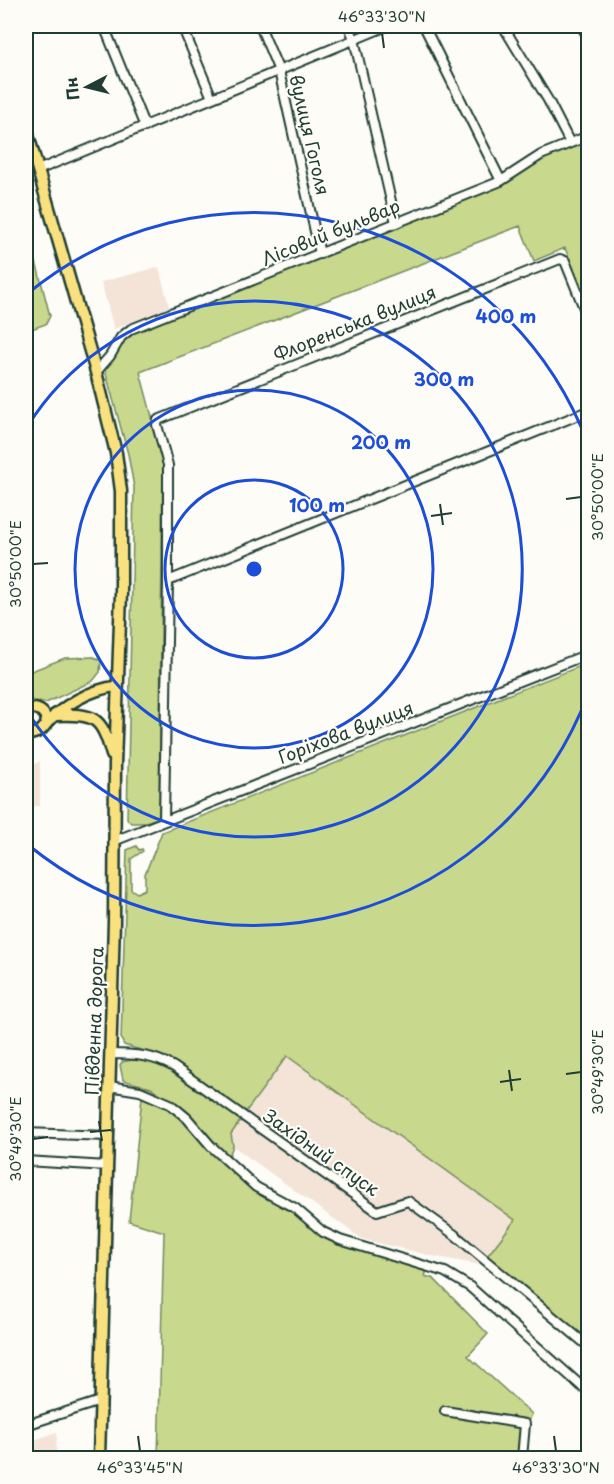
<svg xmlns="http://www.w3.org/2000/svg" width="614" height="1484" viewBox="0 0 614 1484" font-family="'Playpen Sans',sans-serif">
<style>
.built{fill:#f3e4d7}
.green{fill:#c8d88c;stroke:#748a60;stroke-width:1.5}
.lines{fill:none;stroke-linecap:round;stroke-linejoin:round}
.minor-casing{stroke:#1f3d34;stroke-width:12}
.major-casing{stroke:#1f3d34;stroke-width:14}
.highway-casing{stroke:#1f3d34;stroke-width:15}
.minor{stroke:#fdfcf7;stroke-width:8}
.major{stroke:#fae180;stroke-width:9}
.highway{stroke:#fae180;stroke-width:10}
.ticks{fill:none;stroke:#1f3d34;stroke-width:2}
.ring{fill:none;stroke:#1d4ed8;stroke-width:3}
.labels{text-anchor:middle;stroke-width:4.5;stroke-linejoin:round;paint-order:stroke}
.street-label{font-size:18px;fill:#1f3d34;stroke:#fdfcf7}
.centre{fill:#1d4ed8;stroke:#fdfcf7;stroke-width:3}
.ring-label{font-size:18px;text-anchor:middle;font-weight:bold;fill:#1d4ed8;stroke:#fdfcf7;stroke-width:4.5;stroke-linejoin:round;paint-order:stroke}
.neatline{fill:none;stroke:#1f3d34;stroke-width:2}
.ticks-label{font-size:15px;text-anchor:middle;fill:#1f3d34}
</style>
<rect width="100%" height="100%" fill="#fdfcf7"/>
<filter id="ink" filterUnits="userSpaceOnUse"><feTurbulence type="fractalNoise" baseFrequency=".0167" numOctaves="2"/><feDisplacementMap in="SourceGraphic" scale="12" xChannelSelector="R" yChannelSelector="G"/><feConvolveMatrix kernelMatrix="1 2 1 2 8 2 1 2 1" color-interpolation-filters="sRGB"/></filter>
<g filter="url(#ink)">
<!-- built -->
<path class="built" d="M159,267l10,40 -55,22 -13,-47z
M40,761v45l-14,1v-38z
M287,1056l229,164 -36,45 -48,-9 -70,-17 -129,-93 -2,-12z
M57,1432l-1,26h-30v-15z"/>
<!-- green -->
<path class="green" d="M588,140v167l-23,-59 -31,13 -14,-35 -380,146 23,86 -4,356 -1,4 -16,5h-11l-4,-4 7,-332 -6,-33 -24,-88 25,-34 372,-149 38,-24z
M26,223l24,93 -4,8 -20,7z
M94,657l7,4 -1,11 -7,9 -47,22 -13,-2 -4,-4 -3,-7v-17l39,-15z
M588,663v679l-103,-83 30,-39 -228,-164 -42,57 -84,-57 -37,-11 -3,-6 6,-189 9,-4 3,4 3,-1 1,2 -12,8v30l6,4 8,-4v-15l17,-42z
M137,1059l25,6 79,55 -10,14 2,12 -4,10 -16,-14 -20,-25 -15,-12 -27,-17 -28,-8 -3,-15 2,-3z
M142,1097l13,4 24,14 29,34 45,40 37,17 31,26 107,36 -3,8 9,3 54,55 -20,22 64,58 -14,38 7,6h-367l6,-226 -35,-11z"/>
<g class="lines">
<!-- minor casing -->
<g class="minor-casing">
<path id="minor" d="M104,26l41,101
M182,26l30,72
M260,26l19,45 41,183
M349,26l5,13 42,184
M424,26l77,155
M503,26l45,74 22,43
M581,26l7,10
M38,170l349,-144
M96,372l14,-16 11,-19 10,-8 370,-148 40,-26 47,-19
M168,581l420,-170
M164,821l4,-240v-116l-11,-40 1,-5 402,-161 5,2 23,57
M114,841l474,-187
M110,1054c24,0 43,1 64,13l203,144 31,-10 47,34 133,111
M109,1086l31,5 30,13 17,14 24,28 45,41 39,21 28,24 17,8 105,32 25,15 118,105
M26,1133l82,3
M26,1161l81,5
M445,1411l80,13 -3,34
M26,1425l74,-24"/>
</g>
<!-- major casing -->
<g class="major-casing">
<path id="major" d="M26,710c16,-7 28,12 14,21 -4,3 -10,3 -14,5
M44,727c16,-21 47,-38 74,-41"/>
</g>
<!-- highway casing -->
<g class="highway-casing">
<path id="highway" d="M26,128l70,244 20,81 5,38v102l-6,171 -1,157 -15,537
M55,715c39,-1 46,0 57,40"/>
</g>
<!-- minor -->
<use href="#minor" class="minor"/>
<!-- major -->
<use href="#major" class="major"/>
<!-- highway -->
<use href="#highway" class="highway"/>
</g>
</g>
<!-- ticks -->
<path class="ticks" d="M382,33l2,15M566,499l15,-2M440,504l3,21M431,516l21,-3M33,564l15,-1M509,1070l3,21M566,1074l15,-2M500,1082l21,-3M99,1121l3,20M90,1132l21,-2M33,1139l15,-2M138,1436l2,15M554,1436l2,15"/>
<!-- distance rings -->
<g class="ring">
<circle cx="254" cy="569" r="89"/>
<circle cx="254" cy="569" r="179"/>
<path d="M27 427A268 268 0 1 1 27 711"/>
<path d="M588 694A357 357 0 0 1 27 844M27 294A357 357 0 0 1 588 444"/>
</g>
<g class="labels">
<!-- street labels -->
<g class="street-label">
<text transform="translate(309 135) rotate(77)" y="6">вулиця Гоголя</text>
<text transform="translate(331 233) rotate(-22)" y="6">Лісовий бульвар</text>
<text transform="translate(355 324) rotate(-22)" y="6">Флоренська вулиця</text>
<text transform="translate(346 733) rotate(-21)" y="6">Горіхова вулиця</text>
<text transform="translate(95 1021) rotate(-88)" y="6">Південна дорога</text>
<text transform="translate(321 1153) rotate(35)" y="6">Західний спуск</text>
</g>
</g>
<circle cx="254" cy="569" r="9" class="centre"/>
<g class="ring-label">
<text x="506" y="323">400 m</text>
<text x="444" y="386">300 m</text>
<text x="381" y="449">200 m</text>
<text x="317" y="512">100 m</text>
</g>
<!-- margin -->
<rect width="614" height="1484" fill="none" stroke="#fdfcf7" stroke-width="66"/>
<!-- north arrow -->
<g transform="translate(87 87) rotate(263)" stroke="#fdfcf7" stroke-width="4.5" paint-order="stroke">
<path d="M0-4.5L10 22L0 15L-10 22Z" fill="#1f3d34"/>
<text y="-9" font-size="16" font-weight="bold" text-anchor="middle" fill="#1f3d34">Пн</text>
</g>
<rect x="33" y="33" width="548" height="1418" class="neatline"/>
<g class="ticks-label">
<text x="382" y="22">46°33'30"N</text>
<text transform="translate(598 497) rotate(-90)" y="5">30°50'00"E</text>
<text transform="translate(16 564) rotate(-90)" y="5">30°50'00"E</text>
<text transform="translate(598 1072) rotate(-90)" y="5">30°49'30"E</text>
<text transform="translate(16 1139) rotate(-90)" y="5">30°49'30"E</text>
<text x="140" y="1473">46°33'45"N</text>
<text x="556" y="1473">46°33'30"N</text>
</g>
</svg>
